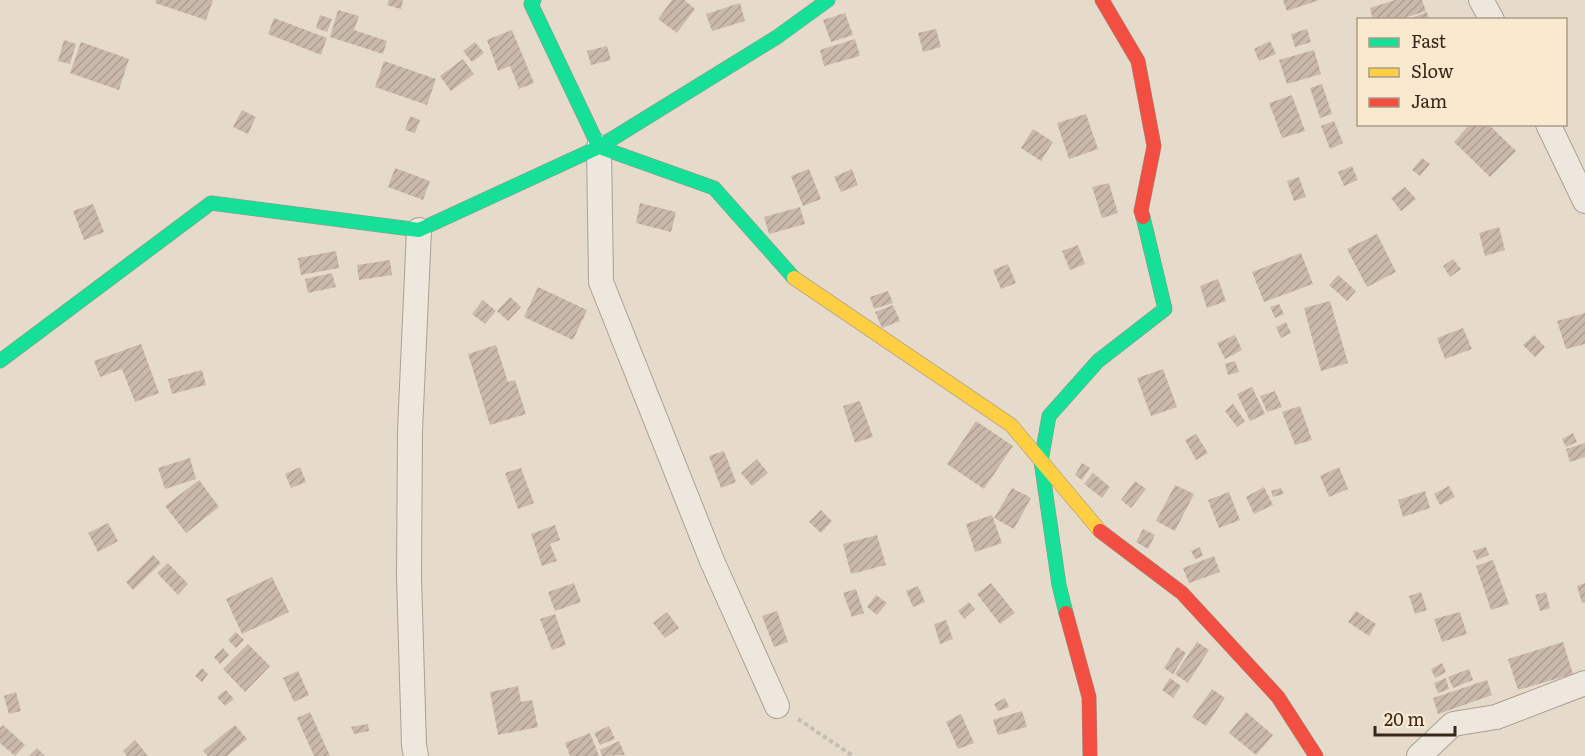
<svg xmlns="http://www.w3.org/2000/svg" width="1585" height="756" viewBox="0 0 1585 756" font-family="Literata,serif">
<style>
.building{fill:url(#building-hatch)}
.lines{fill:none;stroke-linecap:round;stroke-linejoin:round}
.street-casing{stroke:#aba094;stroke-width:26}
.fast-casing{stroke:#9a8f84;stroke-width:15}
.slow-casing{stroke:#9a8f84;stroke-width:15}
.jam-casing{stroke:#9a8f84;stroke-width:15}
.path{stroke:#c6bdb4;stroke-width:4;stroke-dasharray:4.5 3;stroke-linecap:butt}
.street{stroke:#eee7dd;stroke-width:24}
.fast{stroke:#16e098;stroke-width:14}
.slow{stroke:#ffcf43;stroke-width:14}
.jam{stroke:#f24e42;stroke-width:14}
</style>
<defs>
<pattern id="building-hatch" width="6" height="6" patternUnits="userSpaceOnUse" patternTransform="scale(1.5)"><rect width="6" height="6" fill="#cab8ab"/><path d="M-1 1l2-2M0 6l6-6M5 7l2-2" fill="none" stroke="#ae9e93"/></pattern>
</defs>
<rect width="100%" height="100%" fill="#e6dbca"/>
<!-- building -->
<path class="building" d="M156,0h57l-7,20 -51,-17z
M389,0h14l-2,9 -14,-4z
M672,0h12l11,9 -18,24 -19,-14z
M1283,0h36l-32,11z
M1395,0h27l4,11 -28,9h-25l-3,-12z
M740,3l5,18 -33,10 -6,-17z
M338,10l21,6 -5,14 33,11 -4,13 -53,-17z
M1427,12l2,8h-14l-1,-3z
M845,13l8,22 -22,7 -8,-22z
M320,15l12,4 -5,13 -11,-4z
M274,18l53,20 -6,17 -53,-21z
M936,29l5,18 -18,5 -5,-19z
M1307,29l4,13 -16,5 -4,-13z
M512,30l22,53 -15,6 -9,-23 -12,5 -11,-31z
M855,39l5,17 -36,10 -4,-16z
M64,40l12,4 -6,20 -12,-3z
M1270,41l6,13 -17,7 -5,-12z
M81,42l48,17 -10,31 -49,-17z
M475,42l9,11 -12,9 -9,-11z
M607,46l4,14 -20,5 -4,-14z
M1314,50l7,24 -34,10 -8,-24z
M463,59l11,15 -23,17 -11,-15z
M384,61l52,18 -9,26 -52,-18z
M1322,84l10,30 -12,4 -10,-30z
M1292,95l13,36 -23,7 -13,-35z
M242,110l14,7 -8,17 -15,-7z
M1086,114l12,35 -29,10 -12,-36z
M410,116l10,4 -5,13 -10,-3z
M1334,121l9,22 -13,6 -9,-23z
M1470,124h18l28,27 -26,26 -36,-35z
M1033,129l20,13 -12,19 -20,-13z
M1422,158l8,6 -10,12 -8,-6z
M1352,166l6,14 -14,6 -6,-14z
M395,168l35,13 -7,19 -35,-13z
M809,169l12,30 -18,7 -12,-30z
M852,169l6,16 -17,7 -7,-15z
M1299,177l7,20 -12,4 -7,-20z
M1109,183l9,30 -16,5 -10,-31z
M1405,187l11,12 -15,12 -10,-13z
M640,203l36,9 -5,20 -35,-9z
M93,204l11,28 -20,8 -11,-29z
M800,207l5,17 -36,10 -5,-17z
M1499,227l6,23 -20,6 -6,-23z
M1377,234l19,38 -29,15 -20,-38z
M1078,245l7,19 -15,6 -8,-19z
M336,251l3,17 -38,7 -3,-17z
M1301,253l12,31 -49,18 -12,-30z
M1453,259l8,10 -11,8 -7,-11z
M390,260l2,15 -33,5 -2,-15z
M1008,264l8,19 -15,6 -8,-19z
M332,273l4,14 -28,6 -3,-14z
M1338,275l18,16 -9,10 -18,-16z
M1218,279l8,22 -19,7 -7,-22z
M538,287l49,23 -14,30 -49,-23z
M888,291l5,12 -19,6 -4,-12z
M510,297l11,10 -13,14 -11,-10z
M483,300l13,11 -11,13 -13,-10z
M1330,301l18,62 -27,8 -17,-63z
M1279,304l5,10 -9,4 -5,-11z
M893,305l7,16 -18,7 -7,-16z
M1585,313v31l-19,5 -9,-28z
M1286,322l5,11 -10,5 -5,-11z
M1463,328l9,21 -27,10 -8,-21z
M1235,335l7,15 -17,9 -8,-16z
M1534,335l11,12 -10,10 -12,-12z
M141,344l18,49 -24,9 -13,-33 -22,8 -6,-16z
M496,345l12,37 7,-2 11,34 -36,11 -22,-71z
M1235,361l4,11 -11,3 -3,-11z
M1163,369l14,38 -26,9 -14,-38z
M202,370l4,15 -34,9 -4,-15z
M1252,387l13,27 -15,7 -13,-27z
M1275,391l7,16 -15,5 -7,-16z
M860,401l13,36 -18,6 -12,-37z
M1233,404l12,17 -8,6 -12,-16z
M1300,406l12,34 -17,5 -13,-33z
M976,421l37,25 -29,43 -37,-25z
M1573,433l4,9 -11,5 -4,-8z
M1196,434l12,19 -12,7 -11,-20z
M1585,443v14l-15,5 -4,-13z
M724,451l12,31 -15,6 -12,-32z
M190,458l6,21 -31,10 -7,-21z
M757,459l11,14 -16,13 -11,-13z
M1082,463l8,5 -8,12 -7,-5z
M300,467l6,15 -15,6 -6,-14z
M1339,467l9,22 -19,8 -9,-21z
M521,468l13,35 -16,6 -13,-36z
M1093,473l17,14 -8,11 -18,-14z
M199,480l20,27 -33,26 -21,-27z
M1135,481l11,8 -15,19 -10,-8z
M1175,485l19,9 -19,37 -19,-10z
M1449,486l6,11 -15,8 -6,-11z
M1264,487l9,18 -19,9 -8,-17z
M1012,488l19,10 -17,31 -20,-11z
M1281,488l3,6 -11,3 -2,-6z
M1425,491l5,17 -27,9 -5,-17z
M1229,492l11,28 -21,8 -11,-28z
M821,510l11,11 -11,12 -12,-11z
M992,515l10,28 -27,9 -9,-28z
M108,523l10,18 -20,11 -10,-19z
M555,525l5,15 -10,4 7,17 -15,5 -11,-32z
M1143,529l12,6 -7,14 -12,-7z
M877,535l9,30 -35,9 -8,-30z
M1200,547l3,9 -8,3 -4,-8z
M1486,547l3,8 -12,5 -4,-9z
M153,555l8,8 -28,27 -7,-8z
M1214,556l6,16 -31,11 -6,-15z
M1493,560l16,44 -18,6 -15,-44z
M168,563l20,21 -10,11 -21,-22z
M272,577l17,35 -47,22 -16,-35z
M574,583l7,19 -26,9 -7,-19z
M991,583l24,30 -15,11 -23,-30z
M1585,583v19l-3,1 -5,-17z
M918,586l7,16 -12,5 -7,-16z
M856,589l8,24 -12,4 -9,-24z
M1421,592l6,18 -12,4 -6,-18z
M1546,592l4,16 -10,3 -5,-16z
M876,595l11,8 -10,12 -10,-8z
M969,602l6,7 -11,10 -6,-8z
M777,611l11,31 -14,5 -12,-31z
M1356,611l20,13 -7,12 -21,-14z
M667,612l12,16 -14,10 -12,-15z
M1460,612l7,22 -25,8 -8,-23z
M555,614l11,31 -14,5 -12,-31z
M946,620l7,19 -13,5 -6,-20z
M236,632l8,8 -8,8 -8,-8z
M1197,642l12,8 -21,33 -13,-9z
M1563,642l10,32 -55,16 -10,-31z
M248,644l22,22 -25,26 -22,-23z
M1177,647l9,6 -13,21 -9,-6z
M223,648l6,7 -9,9 -6,-7z
M1442,663l4,9 -11,6 -4,-9z
M202,668l6,6 -6,8 -7,-6z
M1469,669l4,11 -20,8 -5,-11z
M298,671l11,24 -15,7 -11,-24z
M1170,678l11,8 -8,12 -11,-8z
M1446,678l3,11 -11,4 -4,-10z
M1487,680l5,15 -54,19 -5,-16z
M518,686l3,16 11,-2 6,27 -40,8 -8,-43z
M1212,689l13,9 -19,28 -14,-9z
M226,690l8,9 -9,7 -8,-9z
M16,692l5,19 -12,3 -5,-18z
M1005,698l4,9 -11,4 -4,-7z
M1022,711l5,16 -29,8 -5,-15z
M310,712l20,44h-16l-17,-38z
M1246,712l27,23 -17,20 -27,-22z
M961,714l13,29 -16,6 -12,-27z
M368,724l1,7 -15,3 -3,-7z
M3,725l22,20 -10,11 -15,-13v-15z
M235,725l12,14 -20,17h-19l-5,-5z
M609,726l6,13 -15,6 -6,-12z
M590,733l9,23h-29l-5,-13z
M135,740l13,16h-21l-4,-5z
M619,741l6,14 -23,1 -2,-6z
M37,748l8,8h-16z"/>
<g class="lines">
<!-- street casing -->
<g class="street-casing">
<path id="street" d="M1481,0l11,20
M1548,124l37,77
M599,147l2,135 111,279 65,145
M416,756l-2,-11 -5,-168 1,-146 9,-201
M1419,756l34,-32 43,-7 89,-34"/>
</g>
<!-- fast casing -->
<g class="fast-casing">
<path id="fast" d="M794,278l-80,-90 -115,-41 178,-110 51,-37
M0,361l211,-158 208,27 180,-83 -68,-143 3,-4
M1066,613l-7,-28 -18,-124 8,-45 49,-55 67,-52 -22,-92"/>
</g>
<!-- slow casing -->
<g class="slow-casing">
<path id="slow" d="M794,278l217,147 89,106"/>
</g>
<!-- jam casing -->
<g class="jam-casing">
<path id="jam" d="M1102,0l36,61 16,85 -13,65 2,6
M1100,531l82,62 96,104 38,59
M1066,613l23,84 1,58"/>
</g>
<!-- path -->
<path class="path" d="M798,719l55,37"/>
<!-- street -->
<use href="#street" class="street"/>
<!-- fast -->
<use href="#fast" class="fast"/>
<!-- slow -->
<use href="#slow" class="slow"/>
<!-- jam -->
<use href="#jam" class="jam"/>
</g>
<!-- legend -->
<rect x="1357" y="18" width="210" height="108" fill="#f8e9cf" stroke="#ac9b87" stroke-width="1.5"/>
<rect x="1369" y="38" width="30" height="9" fill="#16e098" stroke="#ac9b87" stroke-width="1.5"/>
<text x="1411" y="48" font-size="18" fill="#3a271b">Fast</text>
<rect x="1369" y="68" width="30" height="9" fill="#ffcf43" stroke="#ac9b87" stroke-width="1.5"/>
<text x="1411" y="78" font-size="18" fill="#3a271b">Slow</text>
<rect x="1369" y="98" width="30" height="9" fill="#f24e42" stroke="#ac9b87" stroke-width="1.5"/>
<text x="1411" y="108" font-size="18" fill="#3a271b">Jam</text>
<!-- scale -->
<path d="M1375 726v9h80v-9" fill="none" stroke="#3a271b" stroke-width="3"/>
<text x="1384" y="726" font-size="18" fill="#3a271b" stroke="#f8e9cf" stroke-width="4.5" paint-order="stroke">20 m</text>
</svg>
